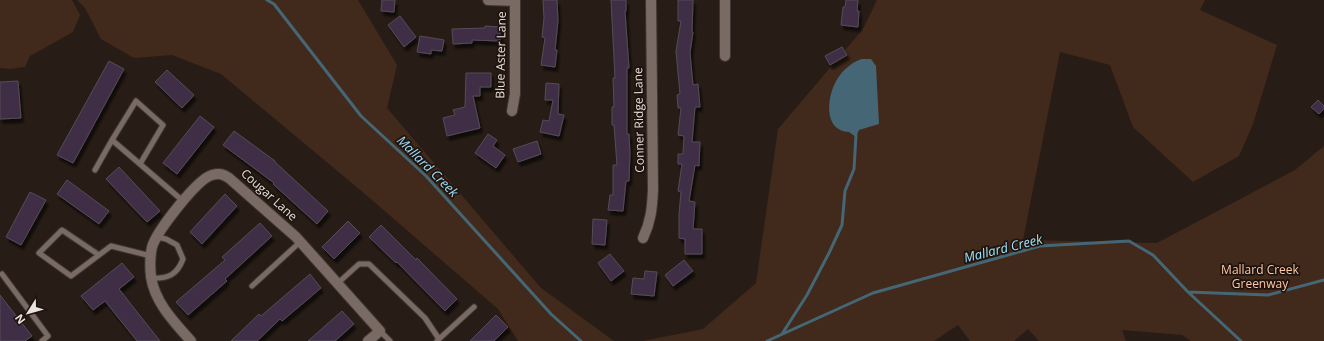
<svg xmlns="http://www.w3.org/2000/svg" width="1324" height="341" viewBox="0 0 1324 341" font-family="'Open Sans',sans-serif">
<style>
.green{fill:#41291b}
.water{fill:#456775}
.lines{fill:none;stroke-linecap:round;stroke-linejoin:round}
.stream{stroke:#456775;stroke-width:3}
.building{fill:#3f2f46;stroke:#544c57;filter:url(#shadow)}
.lane-casing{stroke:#403733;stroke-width:7}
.street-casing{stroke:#403733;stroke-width:12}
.lane{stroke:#796b64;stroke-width:5}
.street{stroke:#796b64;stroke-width:10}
.labels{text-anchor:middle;stroke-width:3.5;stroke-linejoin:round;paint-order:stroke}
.street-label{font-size:12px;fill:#eae2de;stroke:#1e130d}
.park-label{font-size:12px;fill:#ffc8a8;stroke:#1e130d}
.water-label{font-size:13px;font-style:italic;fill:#9fe0fb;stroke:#1e130d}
</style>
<defs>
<filter id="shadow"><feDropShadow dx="2.5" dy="4.5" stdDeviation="1" flood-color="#0009"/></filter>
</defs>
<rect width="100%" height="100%" fill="#281d16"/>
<!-- green -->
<path class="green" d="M0,0h72l8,15 -7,17 -43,24 -5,11 -16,2 -9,-1z
M77,0h281l39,65 -10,43 154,180 73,53h-96l-20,-32 -133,-115 -144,-120 -49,-19 -38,3 -33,-19 -16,-31z
M877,0h328l-5,10 77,35 -24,79 -14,32 -46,26 -60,-55 -23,-62 -50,-13 -37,188 134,3 138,-73 29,-24v195h-133l-9,-6 -60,-5 4,11h-87l-11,-12 -14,12h-44l-12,-16 -24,16h-291l60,-12 53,-46 22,-154 85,-100z"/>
<!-- water -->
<path class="water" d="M862,59h9l5,7 3,58 -20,6 -3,7 -7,-5c-27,-1 -22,-38 -11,-54 5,-8 14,-16 24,-19z"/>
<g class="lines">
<!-- stream -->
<path class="stream" d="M267,0l7,4 87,112 65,60 125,138 30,27
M1188,292l80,3 56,-15
M782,334l25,-39 22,-42 13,-28 3,-34 9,-22 2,-34
M767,341l106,-48 167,-47 89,-5 24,14 35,37 53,49"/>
</g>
<!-- building -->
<path class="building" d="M382,0h13l-1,12 -13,-1z
M543,0h14l1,21 -3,29h2l-2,17 -14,-2 4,-27 -3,-1 2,-19z
M611,0h15v11h-1l4,57h-2v66h2l1,19 -1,28h-3l-3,30 -15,-1 2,-15h3v-30h4l-3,-40h-2v-18h2l-1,-29h2z
M678,0h15l-1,32h1l-3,21 3,32 5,-1 2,23h-5l-3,35h8l-1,24 -4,-1 -6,36 6,1 -2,27h9v25h-17v-15l-6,-1v-24l2,-22 -3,-1 4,-27h-4v-10h5l1,-18 -6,-1 3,-27h-3l-1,-13 3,-1 -4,-43 5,-30h-3z
M846,0h12l-1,11h2l-1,16 -17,-2 2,-18h2z
M400,16l16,21 -12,10 -16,-22z
M485,26l15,1v14l-28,-1v3l-19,1 -1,-15 33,-1z
M420,36l24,4 -2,11 -11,-1v4l-14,-2z
M842,47l5,8 -17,10 -5,-9z
M109,61l15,8 -51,94 -16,-8z
M167,70l27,25 -12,13 -27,-26z
M466,73h25v14h-11v9h-7l7,32 -33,8 -4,-18 12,-3 -2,-5 12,-3z
M18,81l3,37 -21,1v-37z
M546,83l13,1 -1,30 6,1 -5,21 -19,-4 3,-12 6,1 4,-21h-8z
M1318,100l6,6v3l-5,5 -8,-7z
M200,116l14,11 -37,47 -14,-11z
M234,131l41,30v1l53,49 -11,13 -44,-40 1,-1 -51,-38z
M488,134l9,6 -4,6 12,9 -9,13 -21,-15z
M537,141l4,13 -23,8 -5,-13z
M119,167l41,44 -13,11 -41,-43z
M67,180l42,31 -10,13 -42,-30z
M30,192l16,8 -25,45 -15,-8z
M225,194l12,12 -35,38 -12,-12z
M593,219l14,1 -2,25 -13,-1z
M348,221l12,12 -26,26 -12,-12z
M260,223l12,13 -47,43 2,2 -39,34 -12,-13 49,-42 -3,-3z
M381,225l35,35 1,-2 40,41 -12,12 -48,-49 -1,1 -27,-26z
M610,254l14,17 -13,10 -13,-18z
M684,260l9,11 -20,15 -8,-11z
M122,263l12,14 -15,12 41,52h-23l-32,-40 -12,9 -12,-14z
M645,271l12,1 -3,24 -23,-2 2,-16 11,1z
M310,274l11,14 -39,33 -2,-2 -23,22h-26l28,-27 2,2z
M0,295l32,41 -7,5h-25z
M342,311l12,13 -19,17h-27z
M496,315l12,12 -14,14h-24z"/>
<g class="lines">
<!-- lane casing -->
<g class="lane-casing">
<path id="lane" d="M140,164l23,-39 -27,-24 -24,39 71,61
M95,170l17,-30
M99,255l-37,-25 -23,23 32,23 40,-30 40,10
M2,274l46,62 -6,5
M151,278c17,1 26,-3 32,-19l-6,-14 -11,-6 -9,-2
M338,283l21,-19h10l56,54 14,21 -2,2
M252,286l48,-44
M380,331l10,10
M439,339l35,-32"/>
</g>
<!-- street casing -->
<g class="street-casing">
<path id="street" d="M488,0l27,1
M725,0v56
M512,111l3,-17v-94
M643,238c8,-17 9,-29 10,-48l-2,-190
M191,341c-16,-18 -36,-38 -40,-64 -1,-9 -1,-21 1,-30 5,-16 45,-68 60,-72 7,-2 11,-1 17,3l67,59 84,94 -12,10"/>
</g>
<!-- lane -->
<use href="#lane" class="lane"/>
<!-- street -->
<use href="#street" class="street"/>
</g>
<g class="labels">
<!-- street labels -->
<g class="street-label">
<text transform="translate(501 55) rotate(-89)" y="4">Blue Aster Lane</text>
<text transform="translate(639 120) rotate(-91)" y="4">Conner Ridge Lane</text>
<text transform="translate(269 195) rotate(42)" y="4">Cougar Lane</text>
</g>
<!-- park labels -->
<g class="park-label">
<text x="1260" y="274">Mallard Creek<tspan x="1260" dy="14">Greenway</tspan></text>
</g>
<!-- water labels -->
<g class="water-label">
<text transform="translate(428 166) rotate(45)" y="5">Mallard Creek</text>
<text transform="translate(1003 248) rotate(-14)" y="5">Mallard Creek</text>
</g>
</g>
<!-- north arrow -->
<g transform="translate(28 313) rotate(233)" stroke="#1e130d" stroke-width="3" paint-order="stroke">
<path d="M0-3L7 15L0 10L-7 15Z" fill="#eae2de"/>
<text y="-6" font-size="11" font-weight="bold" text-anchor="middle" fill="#eae2de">N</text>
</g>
</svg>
